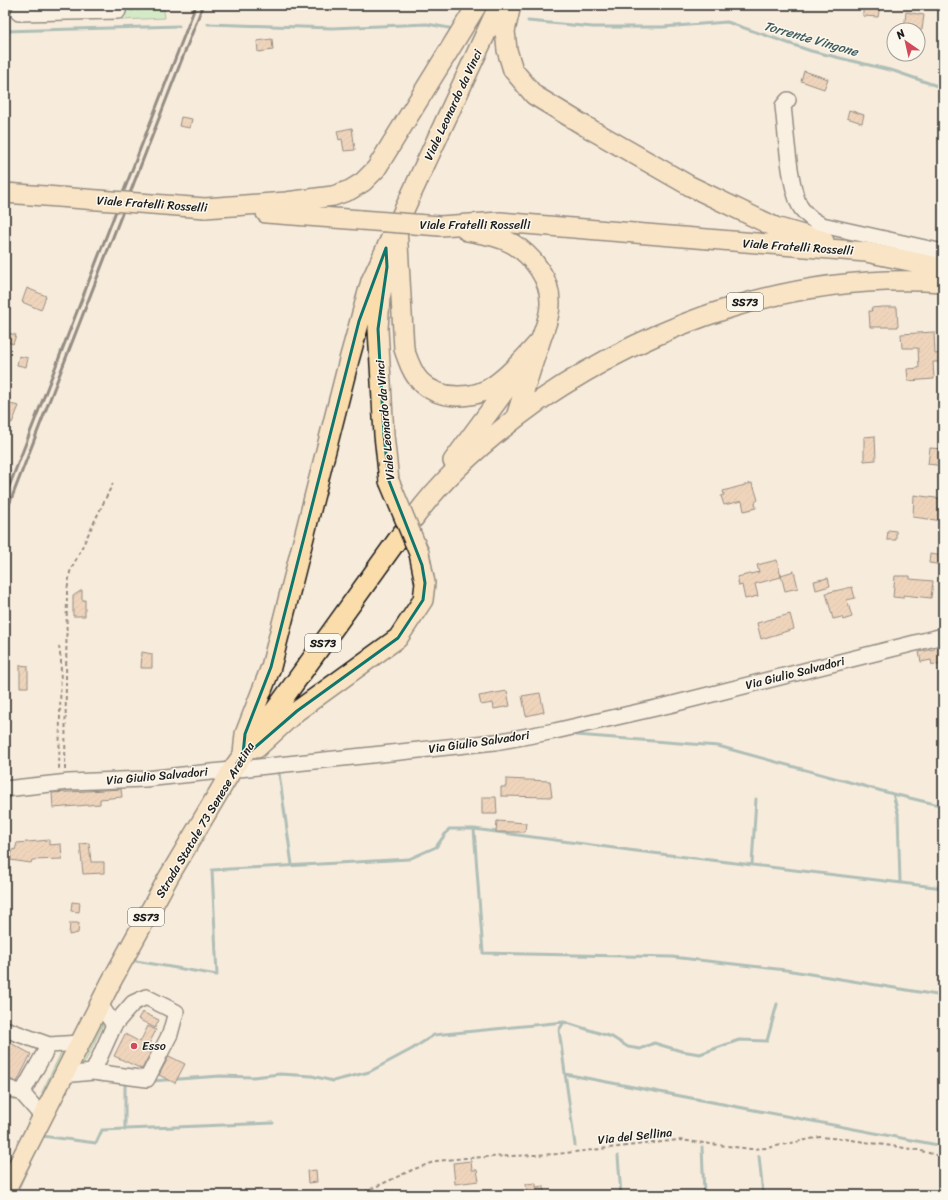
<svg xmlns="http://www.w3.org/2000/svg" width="948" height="1200" viewBox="0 0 948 1200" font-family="Sriracha,sans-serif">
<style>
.green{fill:#a8e7ae;stroke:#628265}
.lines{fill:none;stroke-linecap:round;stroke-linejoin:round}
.stream{stroke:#57888c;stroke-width:3}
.building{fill:url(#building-hatch);stroke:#1c1c1c}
.minor-casing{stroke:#1c1c1c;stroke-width:18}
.major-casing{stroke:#1c1c1c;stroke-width:22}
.path{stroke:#1c1c1c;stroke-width:2;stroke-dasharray:4 3;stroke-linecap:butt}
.minor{stroke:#fbf7ec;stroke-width:15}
.major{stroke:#fbddab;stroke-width:19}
.rail{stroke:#1c1c1c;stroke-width:3}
.major-bridge-casing{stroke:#1c1c1c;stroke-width:22;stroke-linecap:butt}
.major-bridge{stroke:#fbddab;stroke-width:19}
.marked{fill:none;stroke:#0f766e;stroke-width:3;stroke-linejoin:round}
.poi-dot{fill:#d1495b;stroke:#fbf7ec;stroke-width:1.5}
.labels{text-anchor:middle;stroke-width:3;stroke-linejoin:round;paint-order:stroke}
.shield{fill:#fbf7ec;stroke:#5f5e5a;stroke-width:1}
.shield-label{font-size:11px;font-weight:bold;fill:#1c1c1c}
.street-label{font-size:12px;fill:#1c1c1c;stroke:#fbf7ec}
.poi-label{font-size:12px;fill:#1c1c1c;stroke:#fbf7ec;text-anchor:start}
.water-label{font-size:13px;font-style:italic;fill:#3f5b5d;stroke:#fbf7ec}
</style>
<defs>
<pattern id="building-hatch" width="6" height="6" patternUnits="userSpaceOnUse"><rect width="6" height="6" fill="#e5b995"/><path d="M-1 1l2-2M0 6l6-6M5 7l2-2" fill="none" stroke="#c49e80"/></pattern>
</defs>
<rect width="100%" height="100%" fill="#f7ebdb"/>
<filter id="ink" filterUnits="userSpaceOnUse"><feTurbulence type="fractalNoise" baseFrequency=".025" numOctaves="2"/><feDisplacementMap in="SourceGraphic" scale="8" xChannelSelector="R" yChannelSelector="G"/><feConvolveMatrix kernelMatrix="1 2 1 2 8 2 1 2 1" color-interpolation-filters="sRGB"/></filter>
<g filter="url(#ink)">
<!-- green -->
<path class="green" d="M122,5h41l2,13 -43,2z
M99,1019l5,3 -20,42 -5,-2z
M66,1054l-23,45 -1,-7 18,-37z"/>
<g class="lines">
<!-- stream -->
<path class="stream" d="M528,21l65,6h70l64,-5 84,29 83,20 49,17
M208,24l124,4 95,-4 22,4
M5,31l174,-5
M576,735l142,11 175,48 50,12
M279,773l13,92
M893,794l5,19 2,69
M474,829l9,124 189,4 114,13 157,26
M752,864l4,-65
M130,960l87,15 -5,-105 197,-11 27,-12 13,-18h25l162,22 307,37
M564,1022l-5,8 16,115
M565,1074l378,72
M152,1081l68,-5 33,1 27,-3 32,2 21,5 36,-9 43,-23 22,-14 130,-13 48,15 16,10 12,2 14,-6 27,8 19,3 39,-14 28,1 10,-37
M125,1130v-47h3
M42,1136l54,7 6,-13 171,-7
M702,1147l2,48
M618,1156l3,39
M759,1156l4,39
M15,1195l15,-33"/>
</g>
<!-- building -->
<path class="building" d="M863,5h17l-2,12 -15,-1z
M906,12l18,3 -2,15h-18z
M272,39l1,11 -15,2 -1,-11z
M804,71l24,8 -4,10 -23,-8z
M849,110l15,5 -2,8 -15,-5z
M181,117l11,2 -2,9 -11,-2z
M352,128l3,22 -11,1 -2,-12 -3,1 -2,-9z
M27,288l19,8 -5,14 -19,-8z
M883,307h14l1,20h-28l-1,-16h3l-1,-3z
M5,332l11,3 -3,9 -8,-3z
M934,332l1,22 8,-1v9h-10l1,17 -26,2 -1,-12 12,-1 -1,-20h-16l-1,-14z
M19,356l9,2 -2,9 -9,-2z
M5,403l14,3 -7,17 -7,-3z
M875,436l1,24 -12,1v-24z
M930,448l13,1v17l-15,-2z
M752,483l1,4h1l4,13 -3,2 1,6 -12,3 -2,-10 -18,4 -3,-9 3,-1 -1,-4z
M914,495l29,4v22l-30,-4z
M888,530l8,1v9h-9z
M930,554l13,2v9l-14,-2z
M777,560l4,17 -26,7 3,12 -13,3 -3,-14 -3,1 -2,-9 22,-5 -2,-7z
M794,571l4,17 -13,3 -4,-16z
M895,576h15v3l23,2 -2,17 -28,-3v3l-10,-1z
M828,578l2,8 -14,4 -2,-9z
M852,587l3,11 -8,2 5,17 -9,3 -1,-3 -9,2 -7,-26z
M82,590v10h3v16h-12v-20z
M790,614l4,15 -33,10 -4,-16z
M943,647v16l-11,2 -1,-5 -10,2 -2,-10z
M142,652l10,2v14h-11z
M20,665l8,1v21h-8z
M507,691l3,15 -16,3 -1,-6 -12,2 -2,-9z
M540,693l4,19 -18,4 -4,-20z
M506,779l44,2 2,16 -51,-1v-9h5z
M121,789l1,8 -22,2v5l-47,4 -1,-15z
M482,797h14l1,17h-15z
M497,821l29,2 -1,9h-29z
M49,840v5l12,-1 1,15 -30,1 -1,3 -21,-3 3,-11 2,1 2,-7z
M89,843l2,19h13v11l-21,1 -3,-30z
M72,902l8,1 -1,9 -8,-1z
M70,923h9l-1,10 -9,2z
M142,1012l17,8 -4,8 -17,-9z
M148,1026l8,4 -8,16 5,2 -11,21 -28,-13 11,-22 15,8z
M5,1040l26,14 -14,28 -12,-4z
M169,1056l16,8 -10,19 -16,-8z
M471,1161l1,9h5l2,11 -24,3 -2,-21z
M316,1170l1,12 -9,1 -1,-12z
M536,1183v4l8,-1v9h-17l-1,-11z"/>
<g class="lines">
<!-- minor casing -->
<g class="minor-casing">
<path id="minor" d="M19,13l99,-2 1,-6
M788,100l-5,6c3,24 6,83 18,102 6,8 12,13 21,17l121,27
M5,789l64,-7 76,-3 350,-37 60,-11 114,-26 274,-69
M5,1029l44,16
M93,1072l54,7 23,-45 6,-22 -30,-15 -13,6 -19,22
M63,1075l30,-3 21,-47 -15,-22
M5,1087l17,6
M42,1116l-20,-23 27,-48 31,-2"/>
</g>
<!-- major casing -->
<g class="major-casing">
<path id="major" d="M511,5l-6,26 2,19 6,20 21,25 51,31 105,60 85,41 49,14
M205,208l81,-6 47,-6 17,-6 13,-8 13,-13 101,-164
M266,213l95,7
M440,226l60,-4 366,30 77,16
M397,227l7,122c4,11 8,24 16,32 19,20 55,19 76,3 17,-12 30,-28 44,-43
M467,231c16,3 32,5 46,13 20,12 38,36 37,60 0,14 -6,25 -10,38 -9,25 -16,50 -24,75
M386,271l-6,27 -2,31 6,106 5,46
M453,461l62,-84
M414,518c33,-46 79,-84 125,-117 119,-81 259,-129 404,-119
M257,748l40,-37 101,-73 25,-38 2,-17 -6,-30
M243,754l2,-20 26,-67 78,-307 22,-79 128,-276
M5,1191l106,-209 57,-104 64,-108 171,-238"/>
</g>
<!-- path -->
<path class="path" d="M130,10l12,-1 5,-4
M59,646l2,15 -2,110
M65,770l2,-179 3,-19 43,-89
M358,1195l54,-25 24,-9 30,-3 91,-4 122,-14 72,9 16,-1 53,-11 25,2 73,11 25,7"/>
<!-- minor -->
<use href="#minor" class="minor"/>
<!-- major -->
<use href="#major" class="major"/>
<!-- rail -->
<path class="rail" d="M5,497l191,-492
M5,515l198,-510"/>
<!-- major-bridge casing -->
<g class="major-bridge-casing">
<path id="major-bridge" d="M5,193l200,15
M361,220l79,6
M389,481l30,72"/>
</g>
<!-- major-bridge -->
<use href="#major-bridge" class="major-bridge"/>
</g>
</g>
<!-- marked area -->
<path d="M0 0H948V1200H0ZM386,248l1,19 -9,62 6,106 5,46 33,84 3,18 -2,17 -25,38 -101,73 -60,52 6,-9 2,-20 26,-67 88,-346z" fill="#f7ebdb" fill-opacity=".55" fill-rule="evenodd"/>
<path class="marked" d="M386,248l1,19 -9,62 6,106 5,46 33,84 3,18 -2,17 -25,38 -101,73 -60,52 6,-9 2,-20 26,-67 88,-346z"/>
<!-- markers -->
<circle class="poi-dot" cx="134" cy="1046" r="4"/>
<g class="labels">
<!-- shield labels -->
<g class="shield">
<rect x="727" y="293" width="36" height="18" rx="3"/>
<rect x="305" y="634" width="36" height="18" rx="3"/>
<rect x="128" y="908" width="36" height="18" rx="3"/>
</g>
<g class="shield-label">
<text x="745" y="306">SS73</text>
<text x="323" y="647">SS73</text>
<text x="146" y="921">SS73</text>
</g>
<!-- street labels -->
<g class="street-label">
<text transform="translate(453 105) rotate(-65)" y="4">Viale Leonardo da Vinci</text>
<text transform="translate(152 204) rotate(4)" y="4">Viale Fratelli Rosselli</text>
<text x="475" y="229">Viale Fratelli Rosselli</text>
<text transform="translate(798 247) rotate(4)" y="4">Viale Fratelli Rosselli</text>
<text transform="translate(385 420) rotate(-95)" y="4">Viale Leonardo da Vinci</text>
<text transform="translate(795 673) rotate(-14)" y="4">Via Giulio Salvadori</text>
<text transform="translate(479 742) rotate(-8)" y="4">Via Giulio Salvadori</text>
<text transform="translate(157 776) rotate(-5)" y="4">Via Giulio Salvadori</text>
<text transform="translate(205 820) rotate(-59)" y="4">Strada Statale 73 Senese Aretina</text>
<text transform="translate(635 1136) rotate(-6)" y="4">Via del Sellina</text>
</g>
<!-- poi labels -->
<g class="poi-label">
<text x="142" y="1050">Esso</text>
</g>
<!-- water labels -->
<g class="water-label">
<text transform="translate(811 38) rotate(16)" y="5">Torrente Vingone</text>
</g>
</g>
<!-- margin -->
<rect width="948" height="1200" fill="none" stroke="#fbf7ec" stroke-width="20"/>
<rect x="10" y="10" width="928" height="1180" fill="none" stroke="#1c1c1c" stroke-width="1.5" filter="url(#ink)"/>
<!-- north arrow -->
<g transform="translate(906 42) rotate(326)"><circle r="19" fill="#fbf7ec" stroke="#a29f99"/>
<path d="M0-3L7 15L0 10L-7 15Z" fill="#d1495b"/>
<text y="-6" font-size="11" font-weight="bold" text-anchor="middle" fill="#1c1c1c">N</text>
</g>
</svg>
